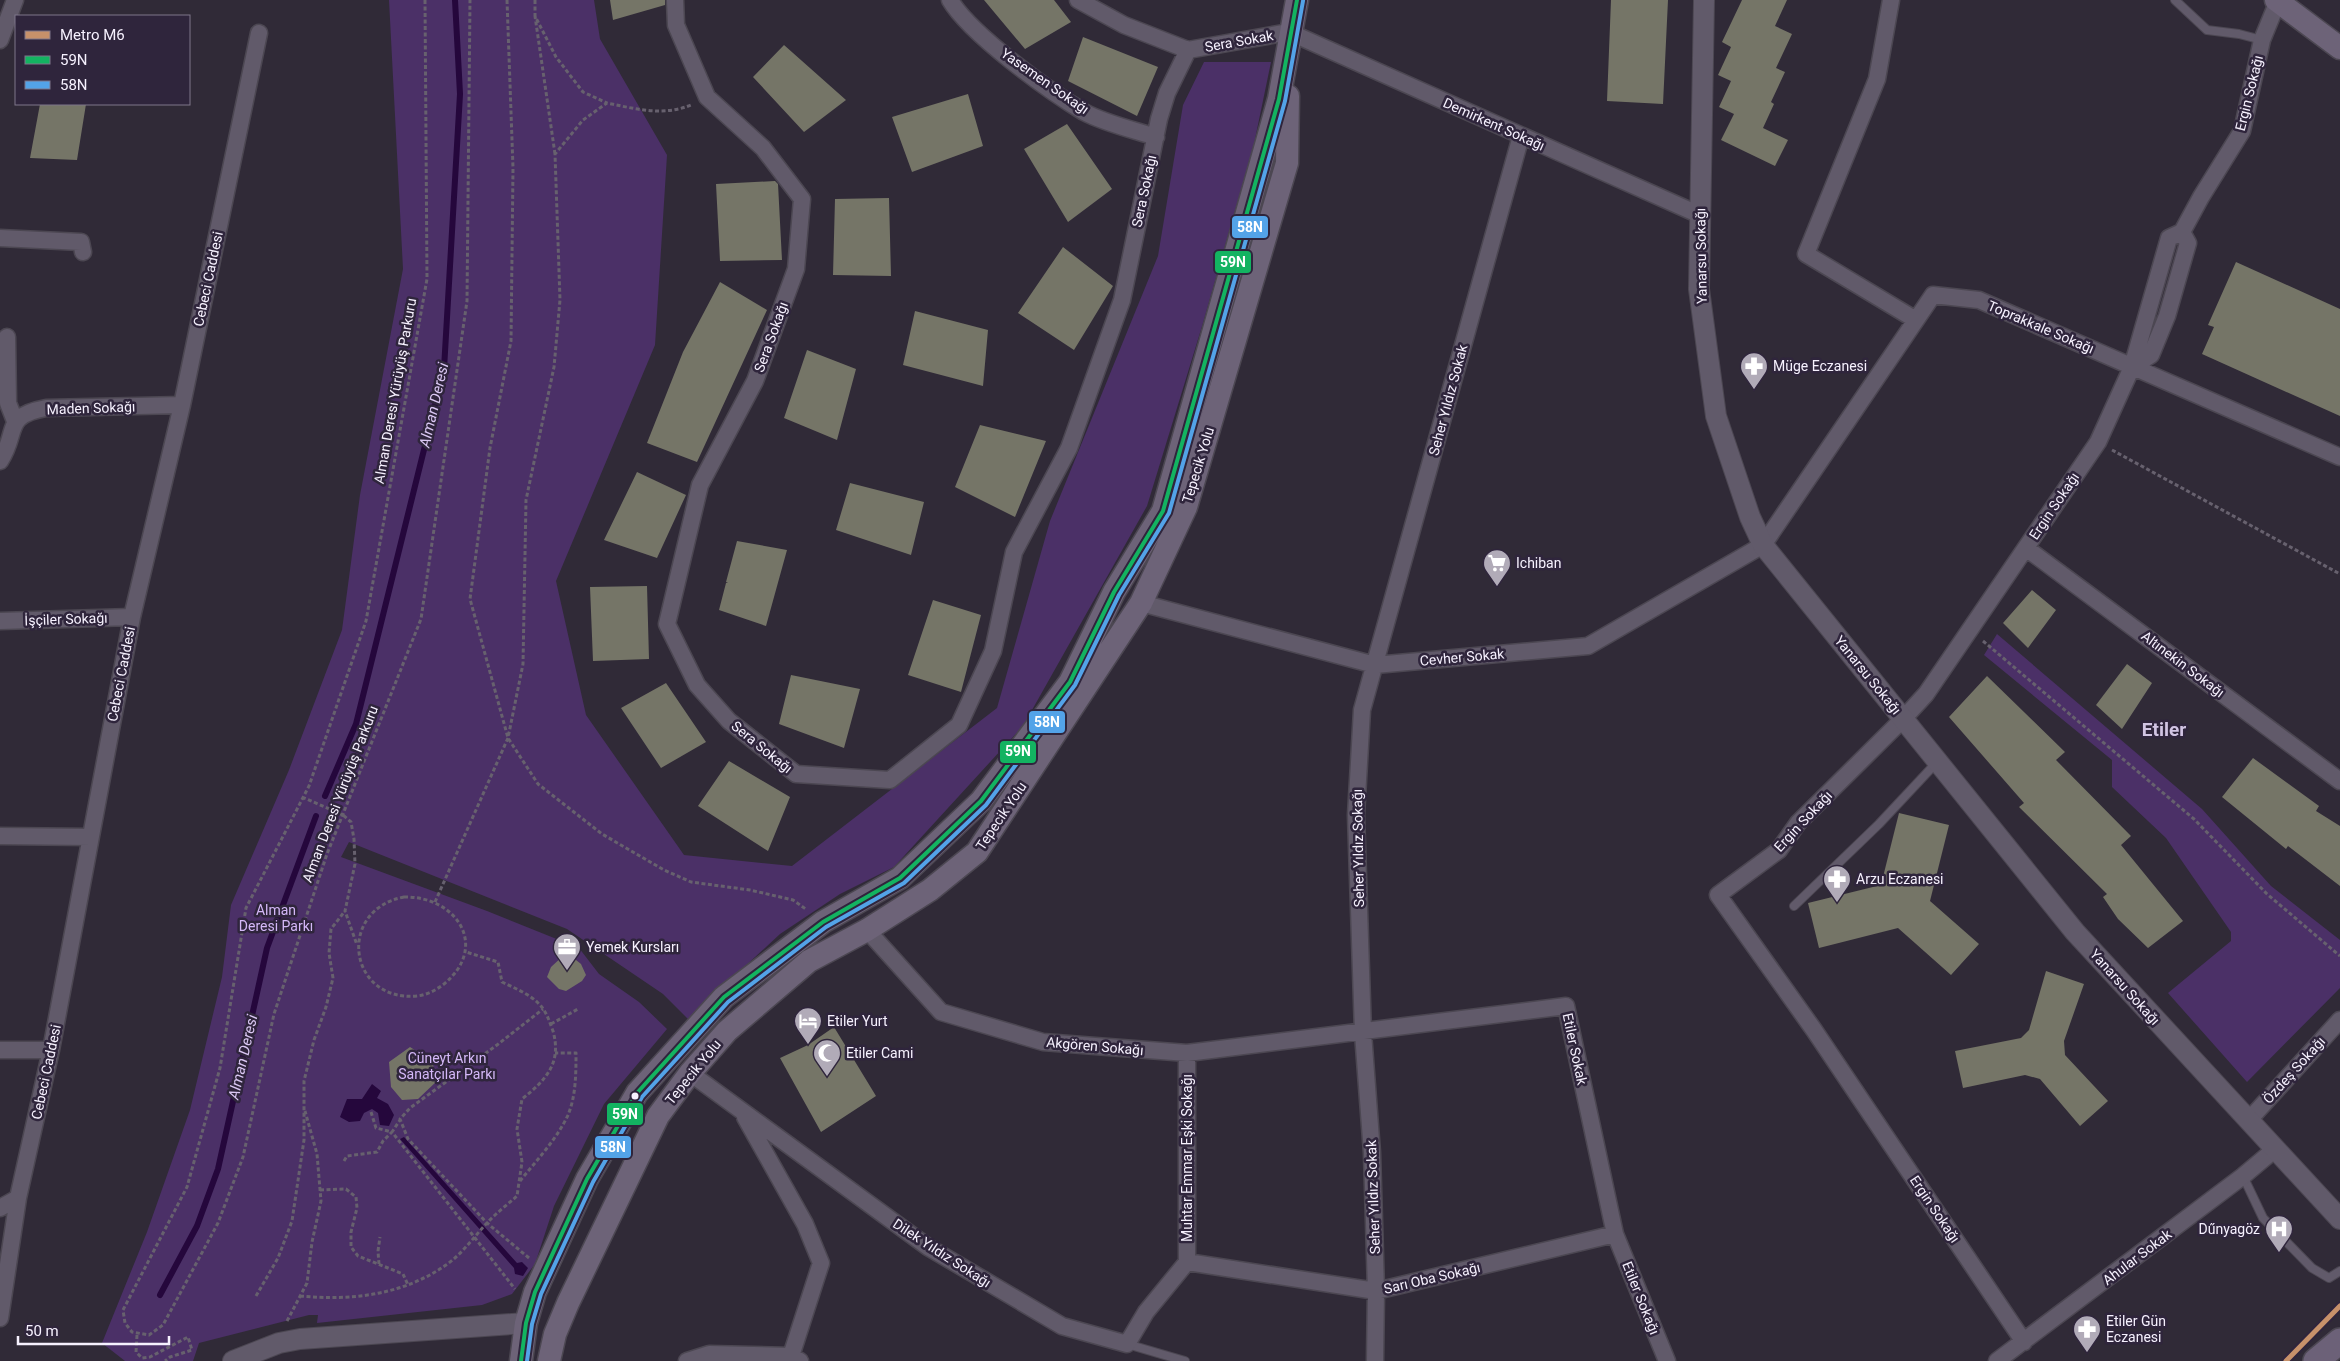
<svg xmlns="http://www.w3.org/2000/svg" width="2340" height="1361" viewBox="0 0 2340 1361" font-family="Roboto,sans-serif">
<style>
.green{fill:#4b3067}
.water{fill:#25073c}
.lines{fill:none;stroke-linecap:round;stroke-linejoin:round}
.stream{stroke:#25073c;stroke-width:6}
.building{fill:#757567}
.service-casing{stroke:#4c4752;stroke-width:10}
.minor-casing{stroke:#4c4752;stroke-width:19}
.tertiary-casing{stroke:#4c4752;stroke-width:22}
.secondary-casing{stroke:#4c4752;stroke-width:25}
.primary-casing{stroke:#4c4752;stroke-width:28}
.path{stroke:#67616e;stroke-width:3;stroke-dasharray:4 2.5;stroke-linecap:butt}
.service{stroke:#615a6a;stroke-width:8}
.minor{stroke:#615a6a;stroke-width:16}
.tertiary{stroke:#615a6a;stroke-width:20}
.secondary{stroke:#6d6378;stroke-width:22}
.primary{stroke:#6c6178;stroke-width:25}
.bus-1-casing{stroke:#2f253c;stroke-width:8}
.bus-2-casing{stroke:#2f253c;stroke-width:8}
.bus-1{stroke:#13b361;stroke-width:4}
.bus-2{stroke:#53a3e8;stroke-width:4}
.metro-1-casing{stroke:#2f253c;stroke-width:9}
.metro-1{stroke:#c7916a;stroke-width:5}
.bus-dot{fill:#f6f1fe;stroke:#2f253c;stroke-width:2}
.labels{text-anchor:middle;stroke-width:5;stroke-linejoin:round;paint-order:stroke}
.street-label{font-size:14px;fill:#f6f1fe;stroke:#2f253c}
.poi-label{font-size:14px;fill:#f6f1fe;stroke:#2f253c;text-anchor:start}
.park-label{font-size:14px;fill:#d4b8f8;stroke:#2f253c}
.water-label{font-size:15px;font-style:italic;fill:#d9c6f2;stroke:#2f253c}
.district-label{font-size:19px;font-weight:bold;fill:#d1c4e3;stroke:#2f253c}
.line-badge{stroke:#2f253c;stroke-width:2}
.badge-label{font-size:14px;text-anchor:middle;font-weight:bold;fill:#fff}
</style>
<rect width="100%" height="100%" fill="#302a37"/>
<!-- green -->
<path class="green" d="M389,0h205l6,39 67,116 -12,190 -99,236 30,134 98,140 108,11 205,-158 53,-187 108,-265 25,-151 21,-43h67l-17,82 -51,179 -56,183 -124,220 -129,141 -54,27 -60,40 -92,85 -25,-25 -96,-65 -218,-87 -8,15 146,54 92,37 20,26 40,28 28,27 -63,75 -50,102 -19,58 -23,30 -30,11 -165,18 1,-8h-9l-110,28 -6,18h-68l-23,-18 45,-111 43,-122 32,-133 9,-72 58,-135 53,-140 18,-135 43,-226z
M1997,634l205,175 69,77 69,54v48l-93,94 -79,-89 63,-52v-9l-65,-94 -54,-51v-27l-128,-105z"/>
<!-- water -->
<path class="water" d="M372,1084l9,7 -4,7 11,6 6,11 -5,11 -9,-1 -2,-12 -6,-4 -8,4 -4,8 -11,1 -9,-5 7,-18h15z
M404,1137l113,126 5,-1 6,6 -5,8 -8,-2 -1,-6 -114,-129z"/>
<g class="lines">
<!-- stream -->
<path class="stream" d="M325,796l31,-72 88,-355 16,-275 -5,-94
M160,1295l37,-69 21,-57 49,-221 49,-132"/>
</g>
<!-- building -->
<path class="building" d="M610,0h55v5l-52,15z
M984,0h70l17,22 -46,27z
M1611,0h57l-5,104 -56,-3z
M1742,0h45l-12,26 17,8 -16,34 9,4 -14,30 3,2 -11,24 25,12 -13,26 -54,-26 13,-26 -15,-7 12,-26 -13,-6 13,-28 -9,-5z
M1083,37l75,30 -21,49 -69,-35z
M784,45l62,55 -42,32 -51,-55z
M968,94l15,52 -71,26 -20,-55z
M40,104h46l-9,56 -47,-2z
M1067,124l45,65 -44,33 -44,-73z
M775,181l3,3 4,76 -62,1 -4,-77z
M889,198l2,78 -58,-1 2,-76z
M1063,247l50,39 -39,64 -56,-37z
M2236,262l104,47v107l-138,-62 12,-27 -6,-2z
M720,282l47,28 -70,152 -50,-19 36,-91z
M915,311l73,19 -5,56 -80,-21z
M807,350l49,19 -19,71 -53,-22z
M980,425l66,16 -31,76 -60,-30z
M637,472l49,23 -29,63 -53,-18z
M850,483l74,19 -13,53 -75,-25z
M737,541l50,9 -21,76 -47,-16 7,-27h2l-2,-1z
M647,586l2,73 -56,2 -3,-74z
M2032,590l24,20 -28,38 -25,-25z
M933,600l48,15 -20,77 -53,-17z
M2127,664l25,19 -30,46 -26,-24z
M791,675l69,14 -16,59 -65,-24z
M1987,676l78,76 -9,8 75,76 -10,9 62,76 -35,27 -30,-29 -15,-22 4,-3 -88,-87 5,-4 -75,-86z
M666,683l40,59 -45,26 -40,-60z
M2253,758l66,48 -3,5 24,15v60l-52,-40 -2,3 -64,-52z
M729,761l61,36 -22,54 -70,-45z
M1899,813l50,12 -19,76 49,43 -28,31 -53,-47 -79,20 -11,-45 73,-18z
M563,956h8l10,8 5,11 -4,6 -16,10 -7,-2 -12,-12 4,-10z
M2046,971l38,13 -20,57 1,14 43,46 -28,25 -40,-47 -15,-4 -62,13 -8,-37 66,-13 8,-8z
M834,1027l42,69 -55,36 -41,-74 28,-13z
M410,1047l22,14 5,20 -19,18 -16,1 -11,-13 -2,-25z"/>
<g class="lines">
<!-- service casing -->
<g class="service-casing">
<path id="service" d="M2175,0l32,30 32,4 23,6
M1794,906l85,-82 58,-62
M2243,1176l20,42 49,50 17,10 11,-7
M1127,1344l58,17"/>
</g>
<!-- minor casing -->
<g class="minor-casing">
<path id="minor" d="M675,0l1,25 31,72 56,51 39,51 -6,70 -41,112 -55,104 -33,139 30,61 32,36 67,53 94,6 69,-55 34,-74 21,-99 55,-104 53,-148 37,-181 8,-26 21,-43
M950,0c20,34 99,91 134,112 20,11 50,18 72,25
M1078,0l46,25 64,25
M1891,0l-14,79 -71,175 110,66
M0,40l15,-40
M1188,50l101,-18 411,183
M0,238l81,4 2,10
M7,337l1,66 7,18
M2132,367l19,-12 16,-39 21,-73 -6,-11
M0,461c19,-29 2,-45 46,-53l136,-3
M2026,548l314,233
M1141,603l234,62 213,-19 175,-101 170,-250 46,5 361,157
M0,621l132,-4
M0,836l91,1
M867,930l74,82 102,30 144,11 379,-47 49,228 52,127
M0,1050h51
M690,1073l238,174 134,79 65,18 19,-32 41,-50
M745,1117l60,107 16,39 -30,93
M2248,1121l92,-101
M0,1208l18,-10
M1187,1262l189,29 239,-57
M1187,1262v-209
M0,1318l18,-120 33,-148 81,-433 50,-212 77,-372
M2024,1342l-210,-312 -96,-135 61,-45 19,-27 105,-104 23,-25 172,-252 34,-75 37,-129 13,-6 19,-35 41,-66 20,-91 16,-39
M687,1361l22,-7 82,2 9,5
M1375,1361l1,-70 -4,-138 -9,-120 -7,-218 6,-105 159,-574
M1997,1361l246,-185 31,-26"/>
</g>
<!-- tertiary casing -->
<g class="tertiary-casing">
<path id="tertiary" d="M1704,0l-5,289 17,127 34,101 13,28 312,387 265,287
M233,1361l46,-18 21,-4 226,-16"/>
</g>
<!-- secondary casing -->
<g class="secondary-casing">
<path id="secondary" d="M2276,0l64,48
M521,1361l5,-38 9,-31 52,-113 50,-86 87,-96 99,-75 77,-44 81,-77 89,-119 44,-90 49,-81 116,-412 18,-99
M549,1361l6,-27 13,-31 90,-187 32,-43 37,-42 82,-70 58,-31 63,-40 47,-38 164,-249 45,-96 101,-344 1,-67"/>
</g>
<!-- primary casing -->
<g class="primary-casing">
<path id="primary" d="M2316,1361l24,-20"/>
</g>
<!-- path -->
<path class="path" d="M425,0l2,279 -61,342 -57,165 -63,122 -26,160 -33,119 -64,123 2,13 7,9 17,3 14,-10 55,-102 25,-66 31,-143 53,-160 94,-235 46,-318 3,-301
M507,0l6,168 -2,173 -21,107 -20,151 38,139 30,46 64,50 62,36 27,12 59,8 43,10 14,10
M535,0v16
M555,154l-20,-138 21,41 27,35 24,11
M2112,450l228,124
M1983,641l211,178 73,75 73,62
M302,797l41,18 8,7 3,17 1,25 -10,47 12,34
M404,897c52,-1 86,49 40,87 -8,6 -17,11 -27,12 -69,6 -81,-86 -13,-99z
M435,902l73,-164 15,-74 3,-164 28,-133 6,-67 -5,-146 28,-34 24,-17c29,6 58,14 86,1
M551,1024l27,-15
M371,1112l5,16 16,4 8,-12
M344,1161l3,-5 30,-4 6,-11 9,-9 123,157
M520,1181c16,-20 37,-42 48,-66 8,-19 8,-42 8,-62h-21
M320,1190l26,-1 10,8 1,11 -6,24v15l7,9 45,18 5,11
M529,1258l-42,-35 -79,-84 -8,-20 10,-11 87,-63 46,-36
M379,1264l-1,-13 2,-14
M256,1296l22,-38 14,-37 12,-81v-59l10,-41 12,-33 7,-29 -4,-25 2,-24 14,-18
M300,1296c51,5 103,-1 146,-31 16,-11 27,-27 40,-41 9,-10 21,-19 31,-28l5,-34 -5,-33 5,-30c24,-19 40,-36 31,-68 -4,-10 -6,-19 -14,-27 -9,-10 -25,-16 -37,-22l-4,-20 -32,-10
M287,1321l20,-38 5,-41 9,-41 -4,-47 -12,-43
M137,1335l-1,17 6,6 8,-1 38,-20 4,13 -22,7 -5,4"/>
<!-- service -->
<use href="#service" class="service"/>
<!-- minor -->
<use href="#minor" class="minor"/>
<!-- tertiary -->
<use href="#tertiary" class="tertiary"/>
<!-- secondary -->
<use href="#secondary" class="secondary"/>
<!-- primary -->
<use href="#primary" class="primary"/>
<!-- bus-1 casing -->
<g class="bus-1-casing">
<path id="bus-1" d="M521,1361l5,-38 9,-31 52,-113 50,-86 87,-96 99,-75 77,-44 81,-77 89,-119 44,-90 49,-81 116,-412 18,-99"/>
</g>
<!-- bus-2 casing -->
<g class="bus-2-casing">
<path id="bus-2" d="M527,1361l5,-37 9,-30 52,-112 49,-85 86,-95 98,-75 78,-44 82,-78 89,-120 44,-90 50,-82 116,-412 18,-100"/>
</g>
<!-- bus-1 -->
<use href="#bus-1" class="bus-1"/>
<!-- bus-2 -->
<use href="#bus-2" class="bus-2"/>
<!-- metro-1 casing -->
<g class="metro-1-casing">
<path id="metro-1" d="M2286,1361l54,-55"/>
</g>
<!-- metro-1 -->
<use href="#metro-1" class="metro-1"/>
</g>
<!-- icons -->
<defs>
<g id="pharmacy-pin" transform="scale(1.4375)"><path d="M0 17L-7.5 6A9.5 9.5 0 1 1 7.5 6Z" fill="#b1abb8" stroke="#2f253c"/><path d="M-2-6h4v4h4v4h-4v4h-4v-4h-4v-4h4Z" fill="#fff"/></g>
<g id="supermarket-pin" transform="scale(1.4375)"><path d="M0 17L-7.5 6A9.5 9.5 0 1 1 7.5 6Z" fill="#b1abb8" stroke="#2f253c"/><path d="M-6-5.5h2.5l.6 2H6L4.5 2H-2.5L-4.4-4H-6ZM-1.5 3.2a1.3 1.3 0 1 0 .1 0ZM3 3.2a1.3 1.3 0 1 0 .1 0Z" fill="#fff"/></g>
<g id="office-pin" transform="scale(1.4375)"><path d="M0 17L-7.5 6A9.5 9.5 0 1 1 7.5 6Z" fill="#b1abb8" stroke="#2f253c"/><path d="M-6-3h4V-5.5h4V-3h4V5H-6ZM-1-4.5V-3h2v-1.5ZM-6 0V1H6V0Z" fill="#fff"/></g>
<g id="hotel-pin" transform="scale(1.4375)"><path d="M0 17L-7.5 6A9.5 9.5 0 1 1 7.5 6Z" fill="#b1abb8" stroke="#2f253c"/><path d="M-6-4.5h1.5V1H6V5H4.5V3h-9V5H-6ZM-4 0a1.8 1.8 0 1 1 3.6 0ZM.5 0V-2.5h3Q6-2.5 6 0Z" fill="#fff"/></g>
<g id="mosque-pin" transform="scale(1.4375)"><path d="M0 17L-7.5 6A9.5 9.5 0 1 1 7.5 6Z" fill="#b1abb8" stroke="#2f253c"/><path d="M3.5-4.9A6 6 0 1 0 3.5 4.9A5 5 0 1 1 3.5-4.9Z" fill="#fff"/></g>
<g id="hospital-pin" transform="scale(1.4375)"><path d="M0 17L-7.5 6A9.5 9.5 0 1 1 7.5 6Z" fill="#b1abb8" stroke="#2f253c"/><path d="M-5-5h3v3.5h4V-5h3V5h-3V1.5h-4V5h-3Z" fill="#fff"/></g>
</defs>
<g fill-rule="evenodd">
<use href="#pharmacy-pin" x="1754" y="366"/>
<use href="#supermarket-pin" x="1497" y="563"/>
<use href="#pharmacy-pin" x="1837" y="879"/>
<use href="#office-pin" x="567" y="947"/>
<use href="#hotel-pin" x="808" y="1021"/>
<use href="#mosque-pin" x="827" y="1053"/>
<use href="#hospital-pin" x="2279" y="1229"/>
<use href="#pharmacy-pin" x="2087" y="1329"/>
</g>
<!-- markers -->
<circle class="bus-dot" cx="635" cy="1096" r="4.5"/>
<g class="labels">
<!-- street labels -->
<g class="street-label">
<text transform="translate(1239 41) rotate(-10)" y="5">Sera Sokak</text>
<text transform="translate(1045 81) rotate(35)" y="5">Yasemen Sokağı</text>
<text transform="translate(2249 93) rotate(-76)" y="5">Ergin Sokağı</text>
<text transform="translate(1494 124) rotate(24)" y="5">Demirkent Sokağı</text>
<text transform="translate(1144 191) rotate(-78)" y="5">Sera Sokağı</text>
<text transform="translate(1701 256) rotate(-91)" y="5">Yanarsu Sokağı</text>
<text transform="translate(208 279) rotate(-78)" y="5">Cebeci Caddesi</text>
<text transform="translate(2041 327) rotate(23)" y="5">Toprakkale Sokağı</text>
<text transform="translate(771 337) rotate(-70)" y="5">Sera Sokağı</text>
<text transform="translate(395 391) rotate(-80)" y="5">Alman Deresi Yürüyüş Parkuru</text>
<text transform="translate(1448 400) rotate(-75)" y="5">Seher Yıldız Sokak</text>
<text transform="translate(91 408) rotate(-2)" y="5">Maden Sokağı</text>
<text transform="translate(1198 465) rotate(-73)" y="5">Tepecik Yolu</text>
<text transform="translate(2054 506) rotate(-56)" y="5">Ergin Sokağı</text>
<text transform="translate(66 619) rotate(-2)" y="5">İşçiler Sokağı</text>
<text transform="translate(1462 657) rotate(-5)" y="5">Cevher Sokak</text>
<text transform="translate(2183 664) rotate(37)" y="5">Altınekin Sokağı</text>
<text transform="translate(121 674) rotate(-79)" y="5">Cebeci Caddesi</text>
<text transform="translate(1868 675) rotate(51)" y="5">Yanarsu Sokağı</text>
<text transform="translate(762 747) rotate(39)" y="5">Sera Sokağı</text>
<text transform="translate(340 794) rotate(-69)" y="5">Alman Deresi Yürüyüş Parkuru</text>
<text transform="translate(1001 816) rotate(-56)" y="5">Tepecik Yolu</text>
<text transform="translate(1803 821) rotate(-47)" y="5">Ergin Sokağı</text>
<text transform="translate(1358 848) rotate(-91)" y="5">Seher Yıldız Sokağı</text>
<text transform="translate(2125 987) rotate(48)" y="5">Yanarsu Sokağı</text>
<text transform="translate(1095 1046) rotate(5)" y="5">Akgören Sokağı</text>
<text transform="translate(1575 1049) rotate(78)" y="5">Etiler Sokak</text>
<text transform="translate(2294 1070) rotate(-48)" y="5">Özdeş Sokağı</text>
<text transform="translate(46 1072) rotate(-78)" y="5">Cebeci Caddesi</text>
<text transform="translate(693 1072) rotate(-51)" y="5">Tepecik Yolu</text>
<text transform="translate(1187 1158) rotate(-90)" y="5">Muhtar Emmar Eşki Sokağı</text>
<text transform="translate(1373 1197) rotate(-92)" y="5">Seher Yıldız Sokak</text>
<text transform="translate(1935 1209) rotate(56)" y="5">Ergin Sokağı</text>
<text transform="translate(942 1253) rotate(33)" y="5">Dilek Yıldız Sokağı</text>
<text transform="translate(2137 1257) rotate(-37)" y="5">Ahular Sokak</text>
<text transform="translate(1432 1278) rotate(-13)" y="5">Sarı Oba Sokağı</text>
<text transform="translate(1641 1298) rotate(68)" y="5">Etiler Sokağı</text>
</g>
<!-- poi labels -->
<g class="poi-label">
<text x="1773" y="371">Müge Eczanesi</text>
<text x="1516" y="568">Ichiban</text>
<text x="1856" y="884">Arzu Eczanesi</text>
<text x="586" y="952">Yemek Kursları</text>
<text x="827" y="1026">Etiler Yurt</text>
<text x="846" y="1058">Etiler Cami</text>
<text x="2260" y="1234" text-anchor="end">Dűnyagöz</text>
<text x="2106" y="1326">Etiler Gün<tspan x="2106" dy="16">Eczanesi</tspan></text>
</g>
<!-- park labels -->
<g class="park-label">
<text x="276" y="915">Alman<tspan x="276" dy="16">Deresi Parkı</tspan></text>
<text x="447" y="1063">Cüneyt Arkın<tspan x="447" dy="16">Sanatçılar Parkı</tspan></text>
</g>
<!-- water labels -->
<g class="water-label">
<text transform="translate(434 405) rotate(-77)" y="5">Alman Deresi</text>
<text transform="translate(243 1057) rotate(-77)" y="5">Alman Deresi</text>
</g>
<!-- district labels -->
<g class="district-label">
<text x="2164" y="736">Etiler</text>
</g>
</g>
<g class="line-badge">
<rect x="1231" y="215" width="38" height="24" rx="5" fill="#53a3e8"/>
<rect x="1214" y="250" width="38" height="24" rx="5" fill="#13b361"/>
<rect x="1028" y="710" width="38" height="24" rx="5" fill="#53a3e8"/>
<rect x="999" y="740" width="38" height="24" rx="5" fill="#13b361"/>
<rect x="606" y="1102" width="38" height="24" rx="5" fill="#13b361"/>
<rect x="594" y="1135" width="38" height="24" rx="5" fill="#53a3e8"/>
</g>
<g class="badge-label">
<text x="1250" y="232">58N</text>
<text x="1233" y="267">59N</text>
<text x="1047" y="727">58N</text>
<text x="1018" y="756">59N</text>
<text x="625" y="1119">59N</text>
<text x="613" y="1152">58N</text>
</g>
<!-- legend -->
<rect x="15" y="15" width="175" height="90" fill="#2f253c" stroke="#7f778a"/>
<rect x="25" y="31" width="25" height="8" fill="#c7916a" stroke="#7f778a"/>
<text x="60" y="40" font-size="15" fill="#f6f1fe">Metro M6</text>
<rect x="25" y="56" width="25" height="8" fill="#13b361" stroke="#7f778a"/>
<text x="60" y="65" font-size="15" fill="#f6f1fe">59N</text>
<rect x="25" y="81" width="25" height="8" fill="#53a3e8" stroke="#7f778a"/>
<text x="60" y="90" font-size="15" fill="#f6f1fe">58N</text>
<!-- scale -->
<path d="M18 1336v8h151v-8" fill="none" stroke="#f6f1fe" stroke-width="2.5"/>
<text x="25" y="1336" font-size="15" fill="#f6f1fe" stroke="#2f253c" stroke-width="4" paint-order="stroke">50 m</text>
</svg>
